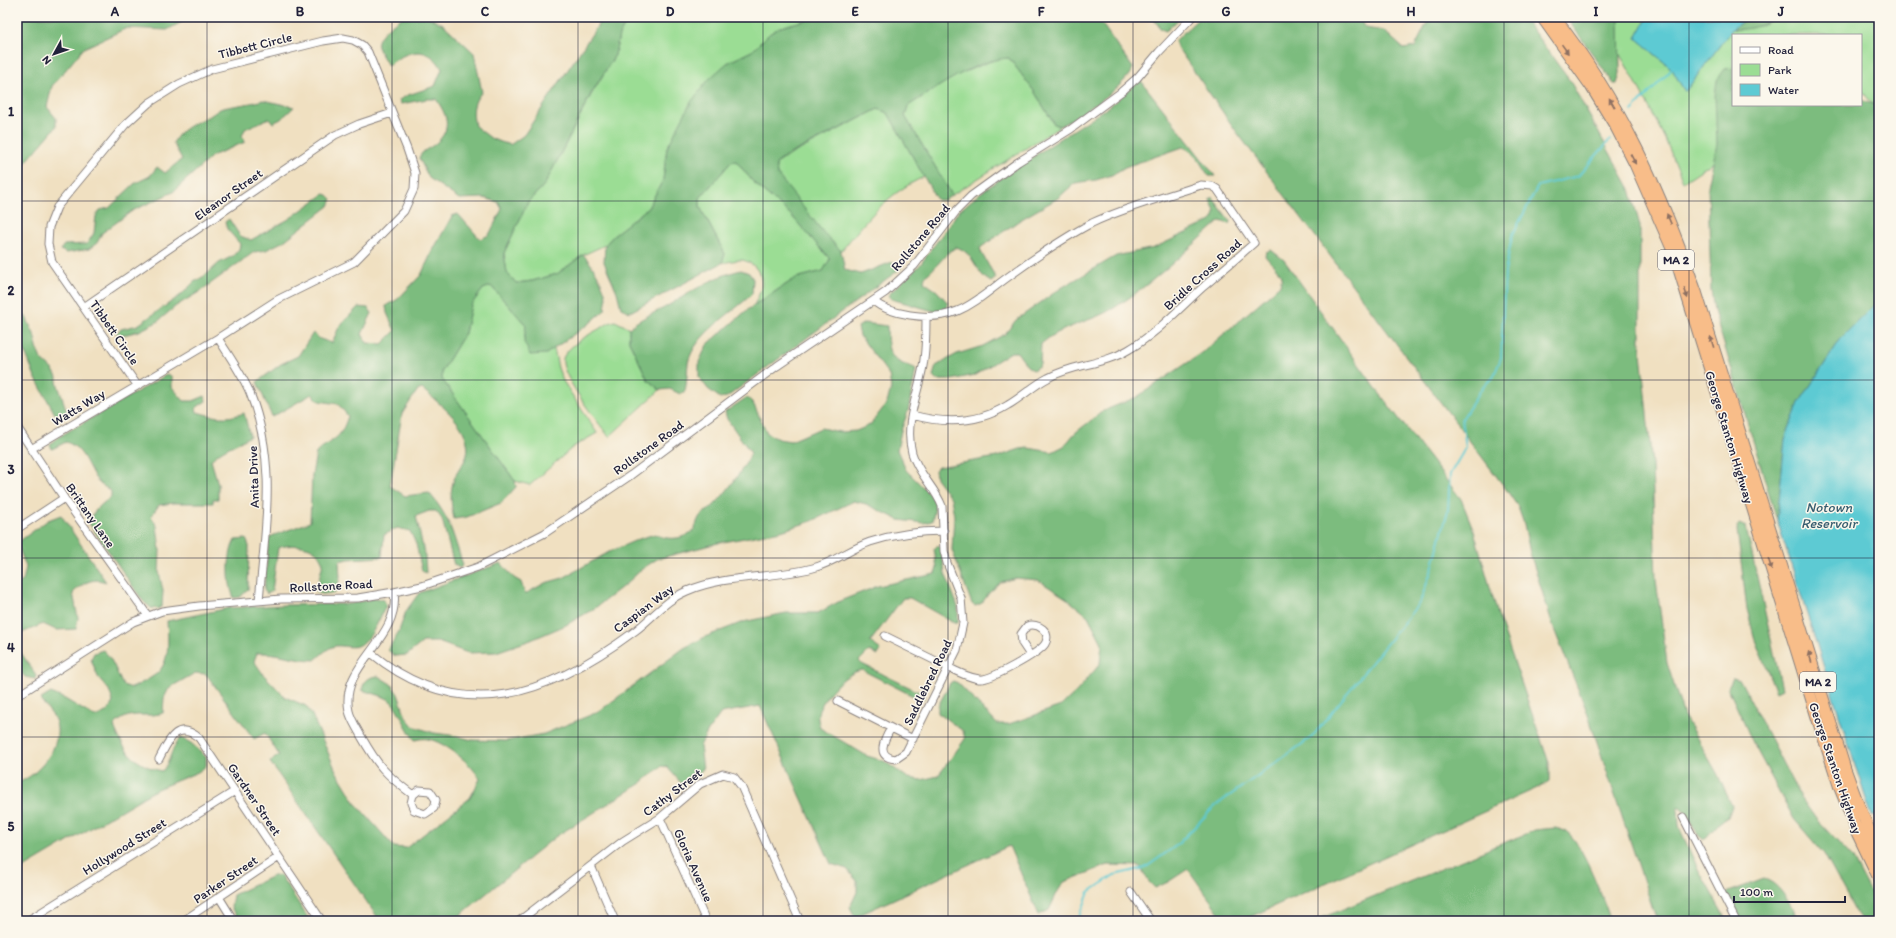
<svg xmlns="http://www.w3.org/2000/svg" width="1896" height="938" viewBox="0 0 1896 938" font-family="Itim,sans-serif">
<style>
.green{fill:#9bdd94;stroke:#5e8068}
.forest{fill:#7cbc7e;stroke:#4f6f5c}
.water{fill:#5dcad3;stroke:#407687}
.lines{fill:none;stroke-linecap:round;stroke-linejoin:round}
.stream{stroke:#5dcad3;stroke-width:2}
.minor-casing{stroke:#89817e;stroke-width:9}
.trunk-casing{stroke:#89817e;stroke-width:13}
.motorway-casing{stroke:#89817e;stroke-width:15}
.minor{stroke:#fff;stroke-width:7}
.trunk{stroke:#f8bd89;stroke-width:11}
.motorway{stroke:#f8bd89;stroke-width:13}
.oneway{fill:#8d7062}
.grid{fill:none;stroke:#22223b;stroke-width:1;stroke-opacity:0.55}
.labels{text-anchor:middle;stroke-width:3;stroke-linejoin:round;paint-order:stroke}
.shield{fill:#fbf7ec;stroke:#636270;stroke-width:1}
.shield-label{font-size:12px;font-weight:bold;fill:#22223b}
.street-label{font-size:13px;fill:#22223b;stroke:#fbf7ec}
.water-label{font-size:14px;font-style:italic;fill:#375d70;stroke:#fbf7ec}
.neatline{fill:none;stroke:#22223b;stroke-width:1.5}
.grid-label{font-size:13px;text-anchor:middle;font-weight:bold;fill:#22223b}
</style>
<rect width="100%" height="100%" fill="#fbf7ec"/>
<filter id="ink" filterUnits="userSpaceOnUse"><feTurbulence type="fractalNoise" baseFrequency=".025" numOctaves="2"/><feDisplacementMap in="SourceGraphic" scale="8" xChannelSelector="R" yChannelSelector="G"/><feConvolveMatrix kernelMatrix="1 2 1 2 8 2 1 2 1" color-interpolation-filters="sRGB"/></filter>
<filter id="wash" filterUnits="userSpaceOnUse"><feTurbulence type="fractalNoise" baseFrequency=".012" numOctaves="4" result="noise"/><feDisplacementMap in="SourceGraphic" scale="16" xChannelSelector="R" yChannelSelector="G"/><feGaussianBlur stdDeviation="0.9" result="paint"/><feColorMatrix in="noise" values="0 0 0 0 0 0 0 0 0 0 0 0 0 0 0 0 0 1.4 0 .05"/><feComposite in="paint" operator="in"/></filter>
<g filter="url(#wash)">
<rect width="100%" height="100%" fill="#f0e0c1"/>
<!-- green -->
<path class="green" d="M629,17h187l-35,10 -12,7 -17,17 -25,12 -60,84 -4,33 -15,28 -32,25 -11,12 -22,10 -26,19 -25,7 -16,2 -9,-10 -3,-20 24,-51 17,-18 46,-89 24,-40 4,-20z
M1597,17h51l-12,21 36,31 13,23 47,-63 16,-12h131v96l-18,-24v-54h-128v70h66l-116,77c-22,-58 -53,-112 -86,-165z
M998,58h11l25,33 20,33 7,2 -109,69 -47,-79 3,-10 47,-30z
M878,109l10,4 36,64c-37,16 -58,44 -83,74l-18,-19 -47,-58v-10l10,-7z
M736,161l18,22 36,31 40,45 -7,12 -27,7 -42,27c7,-14 12,-24 1,-38 -3,-3 -9,-7 -14,-7 -6,0 -13,2 -19,3l3,-9 -25,-47v-9l31,-36z
M491,286l35,39 -2,17 22,12 8,-6 4,20 5,13 34,52 -24,14 -43,38 -15,-4 -73,-102v-8l23,-38 6,-28 12,-16z
M615,321l14,7v13l19,39 12,10 -51,47c-9,-13 -54,-67 -45,-81 9,-15 31,-24 45,-33z"/>
<!-- forest -->
<path class="forest" d="M17,17h174l-24,13 -40,-2 -43,20 -32,38 -5,21 9,11v9l-36,42 -3,7z
M403,17h25l15,7 31,29 8,39c-10,10 -10,21 -7,34l17,13 18,6 14,-10 74,-110v-8h31l-10,18 -4,20 -24,39 -46,90 -17,18 -24,51 3,20 9,10 16,-2 25,-7 26,-19c8,6 22,32 23,42 1,4 -1,9 -1,13l-15,13 -44,31 -16,1 -6,-13 2,-17 -35,-39 -8,3 -12,16 -6,28 -23,38v8l73,102 1,6 -15,16 -34,14 -13,2c-3,-13 -5,-29 1,-42 3,-7 10,-15 12,-22 6,-27 -27,-51 -45,-66l-5,2 -15,23 -12,72 15,10 24,-3c21,24 24,42 34,72l-3,3 -6,-3 -12,-46 -6,-8h-7l-13,5 9,41 1,16 -4,-2 -6,-27 -6,-13 -13,-3 -13,7 -2,22 -34,2 -9,2 1,17 -5,15 -13,1 -6,-2 7,-29c-2,-4 -4,-9 -7,-11 -8,-8 -29,-8 -38,-4l-6,43 -5,3 -3,-4 5,-53 41,-15 2,-47 4,-22c17,-17 23,-9 32,-37l-10,-12 -19,-3 -7,-7 -40,23 -15,-35 24,-18 17,-8 15,-23 7,6 12,4 7,-16 19,-20 10,1 4,5 -10,21 5,9 15,1 13,-13 -8,-18 -1,-7 12,-7 23,-24 11,-23 20,-36 6,-2 22,25 9,-4 13,-26 -4,-7 -14,-4 -25,1 -30,-21 -10,-20c3,-8 10,-9 16,-14 18,-15 12,-29 1,-45h-9l-26,5 -2,-4 9,-5 27,-9 7,-17c-13,-25 -36,-19 -54,-3 -3,-6 -8,-13 -10,-19 -4,-11 17,-25 25,-30z
M816,17h281l36,51c-11,23 -51,44 -72,58l-7,-2 -20,-33 -25,-33c-32,1 -74,31 -101,48l-3,10 47,79 -7,5h-8l-49,-87 -10,-4 -92,47 -10,8 1,10 46,58 18,19 4,19 16,4 31,-12 11,2 -3,5 -173,128 -7,1 -12,-9 -9,-12v-15l8,-17 40,-35 49,-32 27,-7 7,-12 -40,-45 -36,-31 -18,-22 -5,1 -31,36v9l25,47 -3,9 -92,49 -9,-4 -4,-16 -13,-30 1,-17 11,-12 32,-25 15,-28 4,-32 24,-46 18,-23 18,-16 25,-12 17,-17 12,-7z
M1152,17h29l-15,14 -5,-2z
M1200,17h158l7,11 19,3 20,18 11,-2 15,-30h93l47,64 60,108 10,37v116l12,123 4,115 11,83 17,53 33,57 15,33 -4,11 -8,5 -16,18 -6,-5 -15,-27h-5l1,19 19,42 29,52h-70l-71,-212 -32,-80 -24,-76 -6,-29 -6,-17 -15,-22 -267,-354 -59,-84 -2,-6z
M1566,17h53l1,56 -3,11h-3z
M1748,17h30c-16,8 -28,14 -46,12z
M1733,68v37h128v-5l18,6v194l-37,37 -43,66 -14,36 -8,81 -63,-209 -3,-22 -3,-103 9,-42 -2,-48 2,-16 8,-11z
M1138,82h4l73,94h-6c-8,-11 -13,-24 -26,-29l-58,20 -13,8 -16,5 -21,3 -17,15 -38,22 -40,28 2,6 14,24 -5,4c-16,-8 -15,-28 -34,-35 -13,6 -19,20 -32,29l-1,6 13,9 11,12 -1,6 -10,3 -46,-13 -3,-4 32,-30 39,-54 20,-17 40,-28 91,-60z
M263,100l31,7 -13,12 -8,4 -4,-5 -24,11 -3,7 3,6 -33,14 -39,36 -41,19 -30,22 -5,10 -8,6 -22,4 -7,-3 4,-5 23,-1 7,-11 2,-17 4,-6 9,-2 25,-24 16,-8 7,-9 8,6 17,-14 -9,-16c8,-15 20,-19 34,-26 6,-2 11,-8 16,-9 14,-3 27,-4 40,-8z
M324,194l4,1 4,4 -3,7 -45,35 -18,9 -12,2 -55,40 -23,14 -19,16 -18,9 -20,5 -3,-2 5,-5 17,-4 43,-30 13,-13 12,-7 13,-12 14,-7 6,-7 1,-5 -13,-15 -2,-7 4,-3 11,17 11,4 38,-21z
M1212,197l18,24 -1,3 -9,-3c-34,30 -68,63 -106,87 -23,14 -53,18 -73,36l-1,21 -7,5 -6,-4 -10,-14h-6l-36,23 -24,5h-14l-4,-4 3,-10 21,-12 26,-8 22,-12 11,-14 45,-32 55,-32 38,-8 57,-27c7,-7 3,-13 -1,-21z
M1271,250l13,10 96,134 81,105 13,32 24,84 51,148v18l-5,4 -303,136h-16l-37,-52 -20,13 -13,6 -6,-6 -9,-16 -32,-1 -44,17 -6,9 -9,19 -10,5 -30,-69 -154,71 -5,-10 7,-15v-11l-10,-12 -16,-5 -71,-158 -39,7 -13,18 -8,15 3,23 -9,8 -12,7 -15,-17 -5,-1 -21,17 -86,54 -102,84h-73l-110,-159 9,-7 -14,-22 -11,6 -48,-65 -11,-1 -26,15 -5,10 -1,15c-18,6 -34,-5 -49,13 10,26 21,39 48,45 10,-10 8,-24 19,-33l10,5 15,14v9l-8,6 -41,17 -140,83v-89c21,-7 46,-37 39,-60 -2,-9 -11,-15 -15,-24l10,-6 14,6 30,18 13,-6 5,-9 -4,-12 -11,-13 -7,-18 3,-6 9,-3c11,10 13,23 20,35l9,3c7,-4 16,-8 23,-13 16,-12 13,-36 12,-54l62,-13 55,-3 65,-1 28,-6 7,2 2,6c-7,12 -13,32 -26,39 -8,4 -17,0 -25,1 -8,2 -14,9 -20,14 -20,0 -38,-8 -58,-7l-3,8 9,13 22,23 21,9 6,9 24,56 21,34 37,42 12,1 64,-50 10,-19c-8,-15 -35,-37 -52,-40 -4,-1 -9,0 -13,1 -10,-11 -17,-37 -29,-42 -8,-4 -16,-5 -24,-8 2,-10 7,-13 16,-14l13,8 7,10 8,23 7,9 21,7 23,3 15,4 34,1 38,-7 54,-22 86,-64 21,-11 38,-15 43,-9h32l22,-12 38,-15 57,-12 2,-6 -3,-19 4,-4 3,3 4,25 13,34v16h-4l-44,-25h-7l-33,44 11,8 -3,5 -9,-4 -10,10 3,3 61,30 1,5h-5l-57,-29c-18,3 -38,26 -44,43 -1,5 1,10 2,15l47,28 17,5 24,17 13,2 17,-4 27,-37 -2,-8 -25,-18v-7l12,-23 3,-2 5,2 39,41h12l52,-18 16,-15 23,-27 2,-21 -14,-27 -22,-18 -28,-18 -22,-2 -15,4 -12,11 -7,10 -7,3 -3,-2 -20,-54 2,-34 -3,-18 -15,-20 -1,-8 3,-3 59,-10 23,-8 8,-1 24,4 12,-6 11,-13 28,-22 34,-14 65,-44 78,-68 2,-10 -17,-19 1,-4z
M741,270l8,3 4,6 -1,15c-20,20 -57,39 -64,69 -1,9 -1,19 -3,28l-5,3 -10,-5 -10,1 -12,-10 -19,-39v-13c10,-9 23,-14 35,-20 26,-15 47,-31 77,-38z
M17,306l9,11 8,17 4,18 3,7 12,11 4,7v5l11,33 -6,3 -7,-4 -20,-37 -18,-46z
M864,323l23,3c1,14 -2,29 14,37 5,3 9,2 15,6l-8,42 -7,20 -4,19 9,20 23,23 7,11 -4,17 -8,2 -25,-3 -33,-16 -12,-3 -42,20 -31,10 -63,12 -61,16 -15,10 -16,15 -31,24 -29,17 -35,15 -35,12 -28,1 -30,-11h-15l-16,13 -12,1 -7,-6 11,-19 7,-20 13,-18 82,-30 13,15 7,4 4,12 20,-11 18,-5 46,-26 30,-13 16,-5c11,6 25,6 35,-1 7,-4 6,-13 11,-18 3,-3 7,-4 10,-7 11,-9 35,-42 40,-55l-24,-34 -2,-7 21,-14 3,1 4,4 14,30 11,6 13,2 30,-13 19,4 16,-1 14,-6 17,-22 4,-15 -2,-13 -29,-39 -2,-9z
M168,374l4,3v10l12,14h9l12,-5 1,5 -10,7 1,4c18,5 28,8 47,1l6,23c-13,9 -28,12 -39,24l7,24v15h-5v4h-40l-14,2 -8,11 6,10 3,24 -1,22 4,19 -1,15 -4,3 -7,-1 -8,-7 -54,-78c3,-12 13,-19 22,-26v-6c-3,-2 -8,-5 -11,-7 -13,-14 -14,-35 -34,-42l-14,7 -2,-5 7,-6z
M61,515l45,67c-14,-5 -23,1 -33,11l5,25 -2,11 -20,1 -13,-6 -26,11v-51l6,-3 3,-14 -9,-24 31,-23z
M1739,524l7,3 36,162 -6,3 -21,-52 -8,-31 -10,-79z
M246,539l3,7 -1,44 -8,7 -6,1c-7,-15 -7,-44 1,-58z
M17,647l19,28 -1,4 -10,-2 -8,-9z
M1733,678l7,2 59,115 17,24 36,38 27,52v12h-18l-37,-67 -30,-35 -40,-74 -26,-57z
M1555,828c3,1 9,2 12,4 17,13 36,68 44,89h-297l221,-91z
M280,875l30,46h-32l-9,-2 -7,2h-22l-9,-13 2,-13 40,-19z
M1764,879c18,5 26,27 35,42h-59l-14,-28z"/>
<!-- water -->
<path class="water" d="M1648,17h100l-16,12 -47,63 -13,-23 -36,-31z
M1879,300v517l-7,-1 -8,-23 -87,-273 8,-81 14,-36 43,-66z"/>
<g class="lines">
<!-- stream -->
<path class="stream" d="M1632,111l41,-43
M1078,921l11,-29 25,-17 31,-7 32,-23 38,-39 97,-69 108,-135 12,-33 16,-59 2,-36 16,-27 -4,-28 22,-34 9,-7 8,-20 4,-86 7,-36 26,-50 40,-10 32,-36"/>
</g>
</g>
<g filter="url(#ink)">
<g class="lines">
<!-- minor casing -->
<g class="minor-casing">
<path id="minor" d="M873,301c10,8 24,12 37,14 51,8 67,-17 105,-43 24,-17 50,-35 77,-49 34,-16 73,-26 109,-38l11,1 5,3 37,54c-17,15 -35,30 -52,45 -24,22 -46,46 -74,62 -25,15 -55,14 -80,28 -14,7 -26,19 -40,27 -30,19 -63,19 -96,10
M84,307l251,-172 24,-11 33,-11
M218,338c11,18 24,36 32,55 28,71 15,135 9,208
M17,427l47,71 84,118
M31,449l187,-111 59,-38 77,-38 50,-51 10,-22 1,-16 -8,-24 -39,-97 -6,-7 -9,-5 -10,-2 -20,3 -111,28 -33,15 -30,19 -24,22 -68,82 -8,20 -1,17 4,18 85,123
M17,529l47,-31
M394,592c7,48 -55,72 -45,119 2,9 8,17 12,25 17,30 24,38 52,59l-2,8 3,7 11,4 9,-6 2,-8 -6,-9 -11,-1 -6,5
M885,636c18,9 37,18 55,27 12,6 25,14 39,16 11,2 60,-26 66,-35 7,-12 -7,-22 -18,-18l-6,8 1,9 8,12
M371,653c92,75 178,42 264,-22 17,-13 32,-32 52,-40 39,-17 85,-12 126,-23 20,-5 37,-19 57,-26 22,-7 50,-11 74,-11
M17,696l116,-74 29,-11 37,-5 82,-7 77,-1 36,-6 28,-6 56,-19 67,-34 86,-58 146,-109 109,-74 28,-26 43,-56 14,-14 47,-34 53,-33 50,-37 16,-14 22,-26 33,-35
M838,701l75,38
M891,728c-7,12 -16,29 5,31l10,-7 51,-102 6,-27 -2,-25 -14,-35 -3,-12 -2,-45c-7,-19 -24,-32 -30,-53 -8,-30 6,-58 11,-87 3,-16 3,-32 3,-49
M159,759c9,-17 17,-40 40,-21l123,183
M1683,817l53,104
M660,818l46,103
M591,866l24,55
M1131,892l20,29
M219,897l15,24
M27,921l208,-130
M183,921l96,-64
M519,921l104,-80 37,-23 40,-34 23,-10 11,3 7,9 59,135"/>
</g>
<!-- trunk casing -->
<g class="trunk-casing">
<path id="trunk" d="M1542,17l49,69 25,41 19,37 39,89 143,464 23,71 16,40
M1554,17c67,85 106,174 142,275l149,477 13,35 15,35"/>
</g>
<!-- motorway casing -->
<g class="motorway-casing">
<path id="motorway" d="M1856,828l23,48
M1873,839l6,12"/>
</g>
<!-- minor -->
<use href="#minor" class="minor"/>
<!-- trunk -->
<use href="#trunk" class="trunk"/>
<!-- motorway -->
<use href="#motorway" class="motorway"/>
</g>
<!-- one-way arrows -->
<defs><path id="oneway-solid" d="M-6-.8H1V-3.2L6.5 0L1 3.2V.8H-6Z"/></defs>
<g class="oneway">
<use href="#oneway-solid" transform="translate(1565 49) rotate(55)"/>
<use href="#oneway-solid" transform="translate(1612 103) rotate(-120)"/>
<use href="#oneway-solid" transform="translate(1633 159) rotate(62)"/>
<use href="#oneway-solid" transform="translate(1669 219) rotate(-113)"/>
<use href="#oneway-solid" transform="translate(1686 293) rotate(72)"/>
<use href="#oneway-solid" transform="translate(1712 342) rotate(-107)"/>
<use href="#oneway-solid" transform="translate(1770 564) rotate(73)"/>
<use href="#oneway-solid" transform="translate(1810 657) rotate(-107)"/>
</g>
</g>
<!-- grid -->
<path class="grid" d="M207,17v904M392,17v904M578,17v904M763,17v904M948,17v904M1133,17v904M1318,17v904M1504,17v904M1689,17v904M17,201h1862M17,380h1862M17,558h1862M17,737h1862"/>
<g class="labels">
<!-- shield labels -->
<g class="shield">
<rect x="1658" y="250" width="36" height="20" rx="3"/>
<rect x="1800" y="672" width="36" height="20" rx="3"/>
</g>
<g class="shield-label">
<text x="1676" y="264">MA 2</text>
<text x="1818" y="686">MA 2</text>
</g>
<!-- street labels -->
<g class="street-label">
<text transform="translate(255 45) rotate(-14)" y="5">Tibbett Circle</text>
<text transform="translate(228 194) rotate(-35)" y="5">Eleanor Street</text>
<text transform="translate(920 237) rotate(-50)" y="5">Rollstone Road</text>
<text transform="translate(1202 274) rotate(-42)" y="5">Bridle Cross Road</text>
<text transform="translate(115 332) rotate(55)" y="5">Tibbett Circle</text>
<text transform="translate(78 407) rotate(-31)" y="5">Watts Way</text>
<text transform="translate(1730 437) rotate(73)" y="5">George Stanton Highway</text>
<text transform="translate(648 447) rotate(-36)" y="5">Rollstone Road</text>
<text transform="translate(253 477) rotate(-92)" y="5">Anita Drive</text>
<text transform="translate(91 515) rotate(55)" y="5">Brittany Lane</text>
<text transform="translate(331 585) rotate(-3)" y="5">Rollstone Road</text>
<text transform="translate(643 608) rotate(-37)" y="5">Caspian Way</text>
<text transform="translate(927 682) rotate(-64)" y="5">Saddlebred Road</text>
<text transform="translate(1836 768) rotate(71)" y="5">George Stanton Highway</text>
<text transform="translate(672 792) rotate(-37)" y="5">Cathy Street</text>
<text transform="translate(255 799) rotate(56)" y="5">Gardner Street</text>
<text transform="translate(124 846) rotate(-32)" y="5">Hollywood Street</text>
<text transform="translate(694 865) rotate(66)" y="5">Gloria Avenue</text>
<text transform="translate(225 879) rotate(-34)" y="5">Parker Street</text>
</g>
<!-- water labels -->
<g class="water-label">
<text x="1829" y="512">Notown<tspan x="1829" dy="16">Reservoir</tspan></text>
</g>
</g>
<!-- margin -->
<rect width="1896" height="938" fill="none" stroke="#fbf7ec" stroke-width="44"/>
<!-- legend -->
<rect x="1732" y="34" width="130" height="72" fill="#fbf7ec" stroke="#a4a2a5"/>
<rect x="1740" y="47" width="20" height="6" fill="#ffffff" stroke="#a4a2a5"/>
<text x="1768" y="54" font-size="12" fill="#22223b">Road</text>
<rect x="1740" y="64" width="20" height="12" fill="#9bdd94" stroke="#a4a2a5"/>
<text x="1768" y="74" font-size="12" fill="#22223b">Park</text>
<rect x="1740" y="84" width="20" height="12" fill="#5dcad3" stroke="#a4a2a5"/>
<text x="1768" y="94" font-size="12" fill="#22223b">Water</text>
<!-- north arrow -->
<g transform="translate(54 54) rotate(230)" stroke="#fbf7ec" stroke-width="3" paint-order="stroke">
<path d="M0-3L7 15L0 10L-7 15Z" fill="#22223b"/>
<text y="-6" font-size="11" font-weight="bold" text-anchor="middle" fill="#22223b">N</text>
</g>
<!-- scale -->
<path d="M1734 896v6h111v-6" fill="none" stroke="#22223b" stroke-width="2"/>
<text x="1740" y="896" font-size="12" fill="#22223b" stroke="#fbf7ec" stroke-width="3" paint-order="stroke">100 m</text>
<rect x="22" y="22" width="1852" height="894" class="neatline"/>
<g class="grid-label">
<text x="115" y="16">A</text>
<text x="300" y="16">B</text>
<text x="485" y="16">C</text>
<text x="670" y="16">D</text>
<text x="855" y="16">E</text>
<text x="1041" y="16">F</text>
<text x="1226" y="16">G</text>
<text x="1411" y="16">H</text>
<text x="1596" y="16">I</text>
<text x="1781" y="16">J</text>
<text x="11" y="116">1</text>
<text x="11" y="295">2</text>
<text x="11" y="474">3</text>
<text x="11" y="652">4</text>
<text x="11" y="831">5</text>
</g>
</svg>
